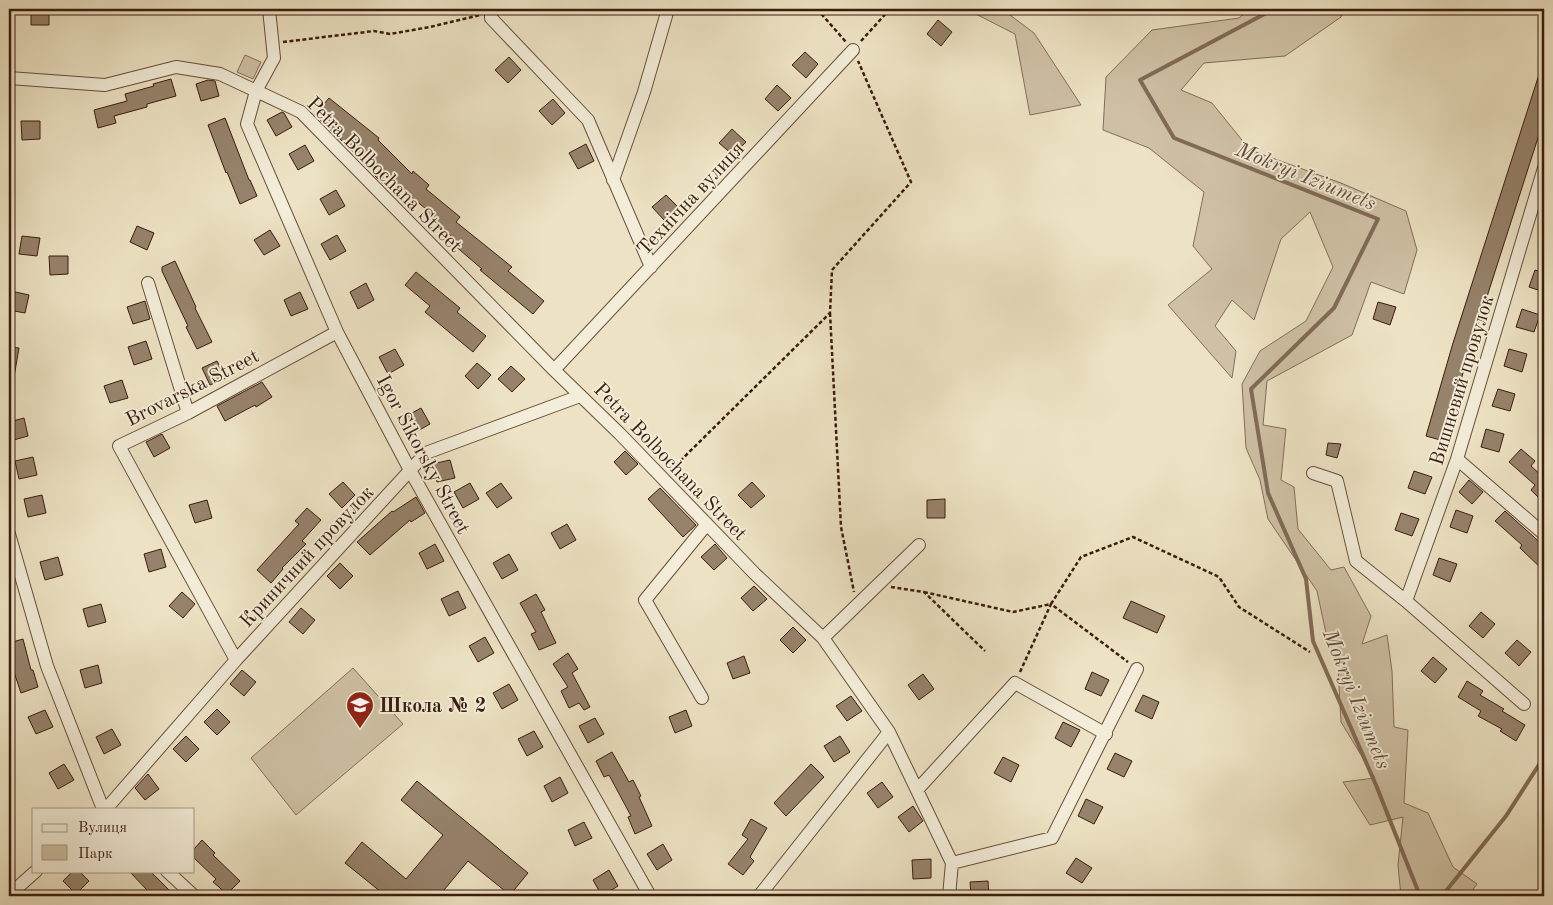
<svg xmlns="http://www.w3.org/2000/svg" width="1553" height="905" viewBox="0 0 1553 905" font-family="'Old Standard TT',serif">
<style>
.green{fill:#cfc1a5;stroke:#846e59}
.lines{fill:none;stroke-linecap:round;stroke-linejoin:round}
.stream{stroke:#816b56;stroke-width:4}
.building{fill:#97836c;stroke:#3a1c0d}
.minor-casing{stroke:#674e3b;stroke-width:14}
.path{stroke:#3a1c0d;stroke-width:2.5;stroke-dasharray:4 2.5;stroke-linecap:butt}
.minor{stroke:#f3edd9;stroke-width:12}
.labels{text-anchor:middle;stroke-width:4;stroke-linejoin:round;paint-order:stroke}
.street-label{font-size:20px;fill:#3a1c0d;stroke:#f3edd9}
.poi-label{font-size:20px;font-weight:bold;fill:#3a1c0d;stroke:#f3edd9;text-anchor:start}
.water-label{font-size:21px;font-style:italic;fill:#634a37;stroke:#f3edd9}
</style>
<rect width="100%" height="100%" fill="#ede3c4"/>
<filter id="stains"><feTurbulence type="fractalNoise" baseFrequency=".004" numOctaves="4"/><feColorMatrix values="0 0 0 0 .2 0 0 0 0 .09 0 0 0 0 .02 0 0 0 .5 -.17"/></filter>
<radialGradient id="worn" r=".72"><stop offset=".6" stop-color="#630" stop-opacity="0"/><stop offset="1" stop-color="#630" stop-opacity=".3"/></radialGradient>
<!-- green -->
<path class="green" d="M966,9h36l32,24 47,72 -51,10 -15,-81z
M1249,9h96l-4,8 -56,39 -81,7 -23,27 31,13 38,47 91,33 65,28 11,39 -13,44 -33,-12 -19,53 -85,46 -4,44 23,4 -5,51 13,7 4,42 33,41 13,-3 27,49 -9,28 25,-9 5,36 2,56 14,3 -4,73 24,10 25,54 24,17 -9,12h-67l-3,-31 5,-48 -33,8 -27,-43 32,-4 -34,-56 -3,-54 -11,-30 -10,-47 -49,-72 -8,-39 -14,-32 -4,-64 18,-33 46,-30 27,-54 -23,-55 -29,27 -27,81 -22,-20 -17,26 21,25 -4,27 -64,-73 44,-36 -19,-23 11,-54 -55,-44 -46,-18 3,-53 46,-47 87,-12z
M245,55l16,7 -8,17 -16,-7z
M353,668l50,56 -107,91 -45,-57z"/>
<g class="lines">
<!-- stream -->
<path class="stream" d="M1274,9l-134,71 34,58 204,81 -44,89 -83,81 17,104 38,86 7,62 63,144 44,111
M1442,896l64,-80 38,-59"/>
</g>
<!-- building -->
<path class="building" d="M31,9h18v16h-18z
M938,20l14,12 -11,14 -14,-12z
M805,52l13,12 -12,14 -14,-13z
M509,57l12,13 -13,13 -13,-13z
M1542,65h2v54l-78,243 -22,79 -18,-5 27,-93z
M171,79l5,17 -29,8v3l-33,9 2,7 -18,5 -4,-18 33,-9 -2,-7 29,-8 -1,-2z
M208,80l7,1 4,15 -18,5 -5,-17z
M777,85l14,13 -13,13 -13,-12z
M329,98l50,40 -1,2 34,34 1,-3 16,14 -3,4 34,28 -4,5 56,45 -4,4 36,30 -11,13 -53,-44 2,-1 -29,-25 3,-4 -33,-27 3,-4 -34,-28 -6,6 -12,-12 6,-6 -15,-15 -4,5 -46,-44z
M553,99l12,14 -13,12 -13,-14z
M282,112l2,1 8,14 -16,9 -9,-16z
M225,118l24,62h1l7,16 -17,8 -13,-32 -1,1 -18,-48z
M21,121h19v18l-18,1z
M732,129l14,13 -13,13 -14,-12z
M586,144l8,17 -16,8 -9,-16z
M305,145l9,16 -16,9 -9,-16z
M336,190l9,16 -16,9 -9,-16z
M666,195l13,13 -14,13 -13,-14z
M137,226l17,7 -7,17 -17,-8z
M270,230l10,16 -16,9 -10,-15z
M337,235l9,16 -16,9 -9,-16z
M22,236l18,2 -3,18 -18,-2z
M49,256h19v18l-18,1z
M175,261l21,46 -1,1 17,34 -15,7 -11,-22 2,-1 -26,-55v-4z
M1535,270l9,3v19l-15,-5z
M416,272l44,36 -3,4 29,24 -13,16 -48,-40 5,-6 -25,-21z
M366,283l8,17 -16,9 -8,-17z
M11,291l18,4 -4,18 -16,-3z
M300,292l8,17 -17,7 -7,-16z
M145,301l5,18 -17,5 -6,-17z
M1378,302l18,5 -6,18 -17,-6z
M1522,309l18,6 -6,17 -18,-5z
M146,341l6,18 -18,6 -6,-18z
M9,347l10,1 -5,29h-5z
M395,349l9,16 -16,9 -9,-17z
M1509,349l18,5 -5,18 -18,-6z
M217,361l9,17 -16,7 -8,-17z
M477,363l14,12 -13,14 -13,-13z
M511,366l14,13 -13,13 -14,-13z
M122,380l6,18 -18,5 -6,-17z
M262,382l10,15 -16,10 -1,-2 -30,16 -8,-15z
M1498,389l17,5 -5,17 -18,-5z
M421,408l9,16 -16,9 -9,-16z
M24,418l4,18 -18,5 -1,-19z
M1486,429l18,5 -5,18 -18,-5z
M162,434l8,14 -16,9 -8,-15z
M1328,443l13,1 -4,14 -11,-3z
M1521,449l14,12 -4,5 12,11 1,-1v27l-13,-13 4,-5 -26,-23z
M625,451l13,13 -12,11 -12,-13z
M33,457l4,18 -18,4 -4,-18z
M450,460l5,18 -18,4 -5,-18z
M1414,471l18,6 -7,17 -17,-6z
M1469,480l14,12 -11,12 -13,-12z
M343,482l12,13 -13,13 -13,-14z
M752,482l13,14 -14,12 -13,-13z
M470,483l9,16 -16,9 -9,-16z
M501,483l11,15 -15,10 -11,-15z
M660,488l36,37 -13,12 -35,-38z
M42,495l4,18 -18,4 -4,-18z
M416,497l9,16 -14,9 -1,-2 -40,35 -13,-13 35,-31 1,1z
M945,499v19h-18v-18z
M207,500l5,18 -17,5 -6,-18z
M307,508l14,12 -19,21 4,3 -24,24 1,1 -12,14 -14,-13 42,-46 -4,-3z
M1456,510l17,6 -6,17 -17,-6z
M1505,511l39,35v25l-24,-23 2,-3 -27,-24z
M1401,513l18,6 -7,17 -17,-6z
M567,524l9,16 -16,9 -9,-16z
M435,544l9,17 -17,8 -8,-16z
M715,544l12,14 -13,12 -13,-13z
M161,549l5,18 -17,5 -5,-18z
M509,554l9,16 -16,9 -9,-16z
M58,557l5,18 -18,5 -5,-18z
M1439,558l18,6 -7,18 -17,-7z
M340,563l13,13 -13,13 -13,-13z
M754,586l13,13 -14,12 -12,-13z
M458,591l8,17 -17,8 -8,-17z
M182,592l13,12 -12,14 -14,-12z
M536,594l9,16 -4,2 15,31 -17,7 -8,-16 5,-2 -16,-29z
M1131,601l34,15 -8,17 -34,-15z
M101,604l5,18 -18,5 -5,-18z
M301,608l14,12 -12,14 -14,-12z
M1481,612l14,12 -12,14 -14,-12z
M793,627l13,13 -13,13 -13,-13z
M485,637l9,16 -16,9 -9,-16z
M23,639l8,31h2l5,17 -17,6 -12,-36v-14z
M1517,640l14,12 -12,14 -14,-13z
M568,653l10,16 -6,4 18,34 -6,3 -5,-7 -10,5 -8,-17 7,-4 -15,-23z
M744,656l6,17 -17,6 -6,-16z
M1433,657l14,12 -12,14 -14,-12z
M98,665l4,18 -17,5 -5,-18z
M242,670l14,12 -12,14 -14,-12z
M1092,672l17,8 -8,16 -16,-7z
M923,674l11,15 -15,11 -11,-15z
M1467,681l16,10 -3,4 24,14 -2,2 23,14 -9,16 -16,-10 2,-2 -24,-13 3,-5 -23,-14z
M509,684l9,16 -16,9 -9,-16z
M1143,695l16,7 -7,17 -17,-8z
M851,696l11,15 -15,10 -11,-15z
M217,709l13,13 -13,13 -13,-13z
M45,710l8,17 -17,7 -8,-17z
M686,710l6,16 -17,7 -6,-16z
M595,718l9,16 -16,9 -9,-17z
M1063,722l17,8 -9,17 -16,-9z
M112,729l9,16 -17,9 -8,-17z
M534,731l9,16 -16,9 -9,-17z
M186,736l13,13 -13,13 -13,-13z
M840,736l10,16 -16,10 -10,-16z
M612,752l17,30 4,-2 8,16 -2,1 13,29 -17,8 -7,-17 3,-1 -22,-41 -5,2 -8,-16z
M1115,753l17,8 -8,16 -17,-8z
M1003,757l16,8 -8,17 -17,-9z
M64,764l10,16 -16,9 -9,-16z
M811,764l13,13 -38,39 -12,-13z
M148,774l11,15 -14,11 -10,-12z
M560,777l8,16 -16,9 -8,-16z
M417,781l111,92 -18,22 -42,-34 -29,35h-53l-41,-33 17,-21 44,37 37,-44 -42,-35z
M882,782l11,15 -15,11 -11,-15z
M1086,799l17,8 -9,17 -16,-8z
M913,806l10,15 -14,11 -11,-15z
M751,819l16,9 -17,29 4,4 -11,14 -15,-11 20,-25 -6,-4z
M584,822l8,16 -17,8 -7,-16z
M202,840l13,13 -2,2 27,26 -13,13 -14,-12 3,-3 -22,-21v-9z
M663,844l9,16 -15,10 -10,-16z
M1076,858l16,10 -10,15 -16,-10z
M931,859v19l-18,1 -1,-19z
M609,870l9,16 -16,10 -9,-16z
M73,871h6l10,10 -13,13 -13,-13z
M129,871h21l25,25h-34l6,-6z
M988,881l1,15h-18l-1,-14z"/>
<g class="lines">
<!-- minor casing -->
<g class="minor-casing">
<path id="minor" d="M269,9l5,49 -18,33 -9,33 90,208 74,140 239,424
M491,9v9l97,102 63,147
M9,78l96,7 71,-18 44,7 81,38 253,258 66,64 135,140 68,64 66,94 -130,164
M613,180l31,-88 24,-83
M148,283l40,130
M554,370l299,-320
M1457,459l87,75
M1313,473l24,8 19,80 50,40
M9,534l38,132 56,143
M823,638l96,-93
M236,660l-117,-214 69,-33 149,-81
M702,698l-57,-98 62,-76
M1524,704l-118,-103 51,-142 87,-291
M889,732l63,131 -3,33
M917,790l98,-107 91,51
M106,809l130,-149 190,-207 154,-57
M952,863l100,-25 85,-169
M167,871l27,25
M9,895l27,-24"/>
</g>
<!-- path -->
<path class="path" d="M817,9l29,33
M861,41l29,-32
M283,42l91,-11 16,3 40,-7 50,-12
M830,313l11,214 13,65
M671,470l159,-157 2,-43 79,-88 -53,-121
M891,587l33,5 61,59
M924,592l89,20 38,-8 30,-47 52,-20 86,40 20,30 71,45
M1020,672l31,-68 77,58"/>
<!-- minor -->
<use href="#minor" class="minor"/>
</g>
<!-- icons -->
<defs>
<g id="school-pin" transform="scale(1.4375)"><path d="M0 17L-7.5 6A9.5 9.5 0 1 1 7.5 6Z" fill="#8f2418" stroke="#f3edd9"/><path d="M0-5L7-2L0 1L-7-2ZM-4 1L0 2.5L4 1V4Q0 6-4 4Z" fill="#fff"/></g>
</defs>
<g fill-rule="evenodd">
<use href="#school-pin" x="360" y="705"/>
</g>
<g class="labels">
<!-- street labels -->
<g class="street-label">
<text transform="translate(385 174) rotate(45)" y="7">Petra Bolbochana Street</text>
<text transform="translate(690 198) rotate(-47)" y="7">Технічна вулиця</text>
<text transform="translate(1461 380) rotate(-73)" y="7">Вишневий провулок</text>
<text transform="translate(192 387) rotate(-27)" y="7">Brovarska Street</text>
<text transform="translate(424 454) rotate(62)" y="7">Igor Sikorsky Street</text>
<text transform="translate(671 461) rotate(46)" y="7">Petra Bolbochana Street</text>
<text transform="translate(306 556) rotate(-47)" y="7">Криничний провулок</text>
</g>
<!-- poi labels -->
<g class="poi-label">
<text x="379" y="712">Школа № 2</text>
</g>
<!-- water labels -->
<g class="water-label">
<text transform="translate(1306 176) rotate(22)" y="7">Mokryi Iziumets</text>
<text transform="translate(1357 699) rotate(68)" y="7">Mokryi Iziumets</text>
</g>
</g>
<!-- margin -->
<rect width="1553" height="905" fill="none" stroke="#ede3c4" stroke-width="30"/>
<rect x="10" y="10" width="1533" height="885" fill="none" stroke="#3a1c0d" stroke-width="2.5"/>
<rect x="15" y="15" width="1523" height="875" fill="none" stroke="#3a1c0d"/>
<!-- legend -->
<rect x="32" y="808" width="162" height="65" fill="#f3edd9" stroke="#a99987"/>
<rect x="42" y="824" width="25" height="8" fill="#f3edd9" stroke="#a99987"/>
<text x="78" y="832" font-size="15" fill="#3a1c0d">Вулиця</text>
<rect x="42" y="845" width="25" height="15" fill="#cfc1a5" stroke="#a99987"/>
<text x="78" y="858" font-size="15" fill="#3a1c0d">Парк</text>
<rect width="100%" height="100%" filter="url(#stains)"/>
<rect width="100%" height="100%" fill="url(#worn)"/>
</svg>
